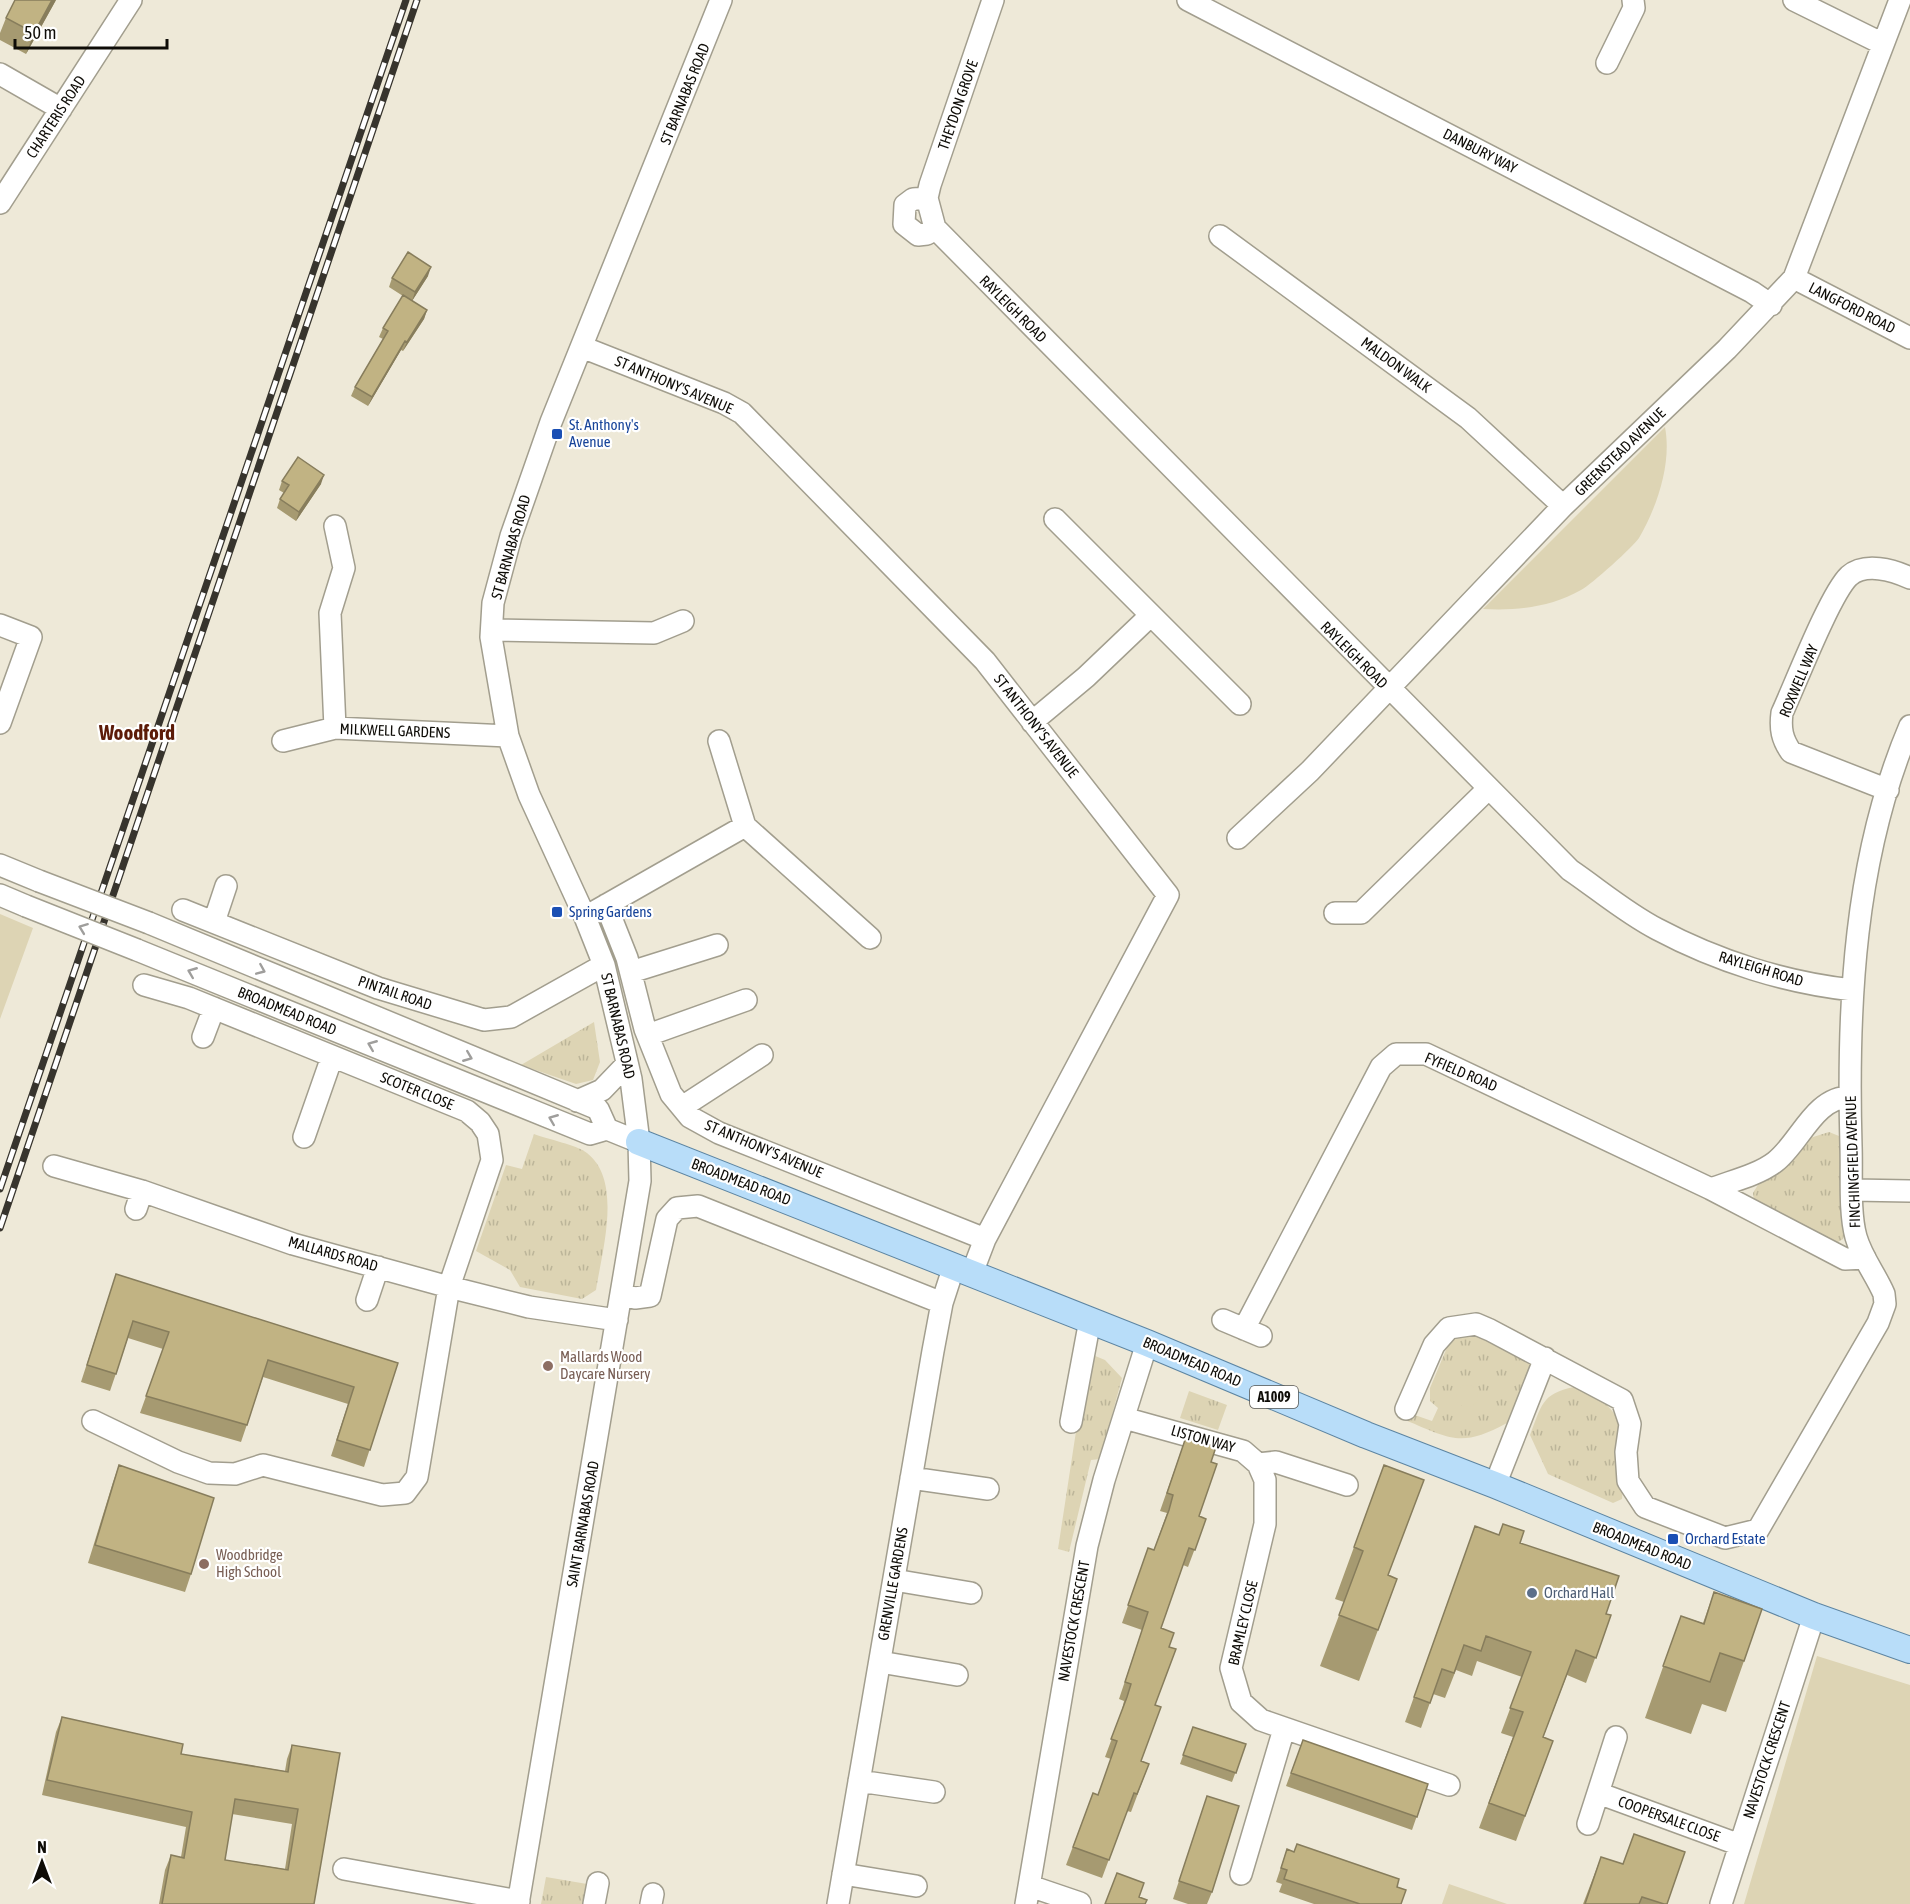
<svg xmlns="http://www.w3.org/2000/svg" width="1910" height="1904" viewBox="0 0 1910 1904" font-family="'Asap Condensed',sans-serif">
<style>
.grass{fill:url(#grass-tufts)}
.green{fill:#ddd4b4}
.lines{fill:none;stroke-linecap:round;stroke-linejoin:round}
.minor-casing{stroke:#a29e8e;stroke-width:24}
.major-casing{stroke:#5d85a2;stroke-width:28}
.minor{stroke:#fff;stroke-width:21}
.major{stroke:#b8ddf9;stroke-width:26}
.rail-casing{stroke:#37342d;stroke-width:7}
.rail{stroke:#fff;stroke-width:4.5;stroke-dasharray:14;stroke-linecap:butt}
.minor-bridge-casing{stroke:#a29e8e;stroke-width:24;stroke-linecap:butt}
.minor-bridge{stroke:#fff;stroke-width:21}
.wall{fill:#a69a71;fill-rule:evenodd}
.shaded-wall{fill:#877d5c}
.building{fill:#c1b383;stroke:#877d5c;stroke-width:1.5;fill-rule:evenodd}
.oneway{stroke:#9f9e9c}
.transit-dot{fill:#1a4fb4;stroke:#fff;stroke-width:2}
.education-dot{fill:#8d6e63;stroke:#fff;stroke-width:2}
.service-dot{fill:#5c6f8a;stroke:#fff;stroke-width:2}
.labels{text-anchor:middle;stroke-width:4.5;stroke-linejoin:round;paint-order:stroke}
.shield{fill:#fff;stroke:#565551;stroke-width:1.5}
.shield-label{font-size:14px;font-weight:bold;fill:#0e0c07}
.street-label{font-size:15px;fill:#0e0c07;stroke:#fff}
.transit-label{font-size:15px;fill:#164399;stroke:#fff;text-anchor:start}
.education-label{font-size:15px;fill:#785e54;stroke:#fff;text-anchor:start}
.service-label{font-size:15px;fill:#4e5e75;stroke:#fff;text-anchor:start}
.district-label{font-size:21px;font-weight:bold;fill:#5c1b08;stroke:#fff}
</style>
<defs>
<pattern id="grass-tufts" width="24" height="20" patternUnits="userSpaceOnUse" patternTransform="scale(1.5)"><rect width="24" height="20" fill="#ddd4b4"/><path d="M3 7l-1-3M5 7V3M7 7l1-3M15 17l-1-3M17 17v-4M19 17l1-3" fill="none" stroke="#bcb599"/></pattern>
</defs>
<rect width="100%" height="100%" fill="#eee9d8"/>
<!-- grass -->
<path class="grass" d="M594,1022l6,40 -7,18 -17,4 -55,-19z
M1829,1132l10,4 4,10 3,83 -3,10 -8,5 -81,-42 -1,-9 6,-10 51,-45z
M534,1134c13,5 43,11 53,19 36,28 15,98 9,137l-14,9 -62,-12 -10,-17 -34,-19 30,-86 16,4z
M1478,1333l49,25 6,10 -26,55c-46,25 -56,16 -102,-3l4,-7 23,8 6,-13 -8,-7v-13l21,-50z
M1088,1353l17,7 17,18 -22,81 -9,1 -22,92 -11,-3z
M1574,1387c22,8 37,17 48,39l-7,41 8,20 -1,12 -9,4 -65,-29 -18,-39c12,-30 11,-41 44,-48z
M1189,1391l38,14 -9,25 -38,-12z
M546,1877l47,8 -5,19h-47z"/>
<!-- green -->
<path class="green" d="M1665,427c7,36 -8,80 -26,111 -5,8 -48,47 -58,52 -30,17 -64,21 -98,19z
M0,914l33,14 -33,91z
M1456 1396a11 11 0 1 1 22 0a11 11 0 1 1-22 0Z
M1817,1656l93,29v219h-166z
M1449,1884l58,20h-65z"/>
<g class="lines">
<!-- minor casing -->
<g class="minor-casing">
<path id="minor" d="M993,0l-63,185 -3,13 8,30 635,642c28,19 56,43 87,59 60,32 129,54 196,61
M1188,0l564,292 19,13
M1794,0l89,44
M1607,63l27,-55 -1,-8
M0,74l61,35
M927,198l-14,1 -8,6 -1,19 14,11 9,-1 8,-6
M0,203l131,-203
M1220,236l248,182 95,88
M1794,278l116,60
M582,347l142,56 18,10 243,248 183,234 -183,344 -266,-106 -29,-16 -19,-23 -26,-65 -18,-71 -21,-53
M1055,519l185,185
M0,625l31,12 -31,86
M492,630l162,3 29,-12
M1032,722l54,-45 64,-61
M335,728l-5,-115 14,-45 -9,-42
M283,741l52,-13 173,8
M719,741l26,85 125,112
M1888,790l-97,-38c-9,-13 -11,-23 -9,-39 13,-28 48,-119 67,-137 16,-14 44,-6 61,2
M1238,838l72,-67 253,-265 164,-157 67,-71 106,-278
M0,865l39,16
M0,895l26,11
M183,910l195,78 106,32 27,-3 93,-52
M594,912l151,-86
M1335,913h26l127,-124
M214,922l12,-36
M149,923l449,186 9,20 32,13
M137,950l453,184 17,-5
M631,972l86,-27
M648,1035l98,-35
M203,1037l11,-29
M577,1101l25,-11 25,-26
M682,1107l80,-52
M304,1137l28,-80
M54,1166l88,25 151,53 156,43 80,20 88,13
M1711,1189l134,70 20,-1
M1853,1190l57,1
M136,1209l6,-18
M972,1273l13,-34
M621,1295l14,3 15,-2 17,-77 10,-11 21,-2 244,97
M367,1300l11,-33
M1223,1320l38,16
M1244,1329l137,-262 15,-13h30l285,135c21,-8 47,-14 64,-27 25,-19 39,-65 75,-65
M1406,1409l28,-64 15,-17 27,-4 14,6 132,70 8,24 -4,28 2,29 17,26 80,31 33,-8 120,-207 7,-19 -1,-10c-8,-19 -22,-36 -28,-57 -7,-25 -4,-64 -5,-91 -4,-140 3,-289 59,-420
M1124,1418l119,33 15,13 18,-2 71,23
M93,1421l85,41 31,11 26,1 28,-9 119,30 23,-2 12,-16 32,-190 43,-127 -4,-26 -8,-12 -13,-11 -278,-113 -45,-13
M1071,1422l19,-102
M1258,1464l7,16v44l-34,144 10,34 20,18 188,65
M911,1478l77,11
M1495,1485l50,-127
M894,1580l77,13
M880,1662l77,13
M859,1781l75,11
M1598,1793l142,52
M1588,1824l28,-87
M344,1869l175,32
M843,1874l73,12
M1241,1874l43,-145
M1030,1886l50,17
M518,1904l122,-723 -1,-39 -8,-63 -27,-114 -19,-48 -56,-122 -21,-59 -17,-99 2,-34 18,-67 40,-114 170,-422
M594,1904l4,-21
M651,1904l2,-10
M838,1904l95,-553 9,-48 12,-37
M1026,1904l61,-358 17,-66 43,-137
M1721,1904l93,-288"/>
</g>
<!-- major casing -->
<g class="major-casing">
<path id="major" d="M639,1142l508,201 219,92 129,50 319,131 96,34"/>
</g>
<!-- minor -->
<use href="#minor" class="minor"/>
<!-- major -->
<use href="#major" class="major"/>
<!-- rail casing -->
<g class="rail-casing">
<path id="rail" d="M0,1189l406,-1189
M0,1228l417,-1228"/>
</g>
<!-- rail -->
<use href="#rail" class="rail"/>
<!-- minor-bridge casing -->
<g class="minor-bridge-casing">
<path id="minor-bridge" d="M39,881l110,42
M26,906l111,44"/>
</g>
<!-- minor-bridge -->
<use href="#minor-bridge" class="minor-bridge"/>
</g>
<!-- wall -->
<path class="wall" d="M56,0l-30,54 -26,-14v-7l6,-15z
M428,276l-16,25 15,9 -3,9 -21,32 -2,-1 -33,56 -17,-10 4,-9 28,-48 -4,-2 4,-9 20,-32 -14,-9 3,-9z
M282,481l39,3 -25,37 -19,-13 3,-9 4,-6 -5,-3z
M116,1274l282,89 -34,104 -33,-11 17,-52 -85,-27 -22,65 -101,-29 23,-64 -35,-11 -18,53 -29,-9z
M1186,1437l25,25 -12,54 7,3 -18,48 -5,-2 -22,63 8,19 -28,114 8,3 -18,48 -4,-1 -25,67 -36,-13 27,-72 5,2 13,-36 -6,-2 16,-43 3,-13 -5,-2 23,-69 -20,-7 26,-75 6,2 8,-23 5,-14 -7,-2z
M119,1465l72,109 -6,18 -97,-29 25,-81z
M1384,1465l4,111 9,3 -38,102 -39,-15 24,-64 -9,-3z
M1475,1526l45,17 86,71 5,1 -25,68 -19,-8 -24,62 10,4 -37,100 -37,-13 34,-91 -12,-4 21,-56 -45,-16 -5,15 -16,-6 -11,28 -12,-4 -12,34 -16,-6z
M1714,1592l30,69 -18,51 -24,-8 -11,30 -46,-16 36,-102 22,7z
M62,1717l119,37 104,17 2,-12 5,-14 22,159h-155l6,-34 6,-15 10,2 5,-30 -144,-32 14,-63zM232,1814l60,10 -7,45 -60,-9z
M1193,1727l53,17 -14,38 -52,-18z
M1303,1740l125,44 -16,46 -126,-44z
M1207,1796l5,96 -5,12h-19l-15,-5z
M1634,1834l33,70h-84l18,-47 22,7z
M1287,1849l110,38 4,17h-87l-35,-12 3,-8 -6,-2z"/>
<!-- shaded-wall -->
<path class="shaded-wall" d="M52,0h4l-30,54 8,-21z
M431,267l-3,9 -16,25 3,-9z
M427,310l-3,9 -21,32 4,-9z
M405,341l-4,9 -33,56 4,-9z
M324,475l-3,9 -25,37 3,-9z"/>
<!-- building -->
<path class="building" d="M15,0h37l-18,33 -28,-15z
M408,252l23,15 -16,25 -23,-14z
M403,295l24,15 -20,32 -2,-1 -33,56 -17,-10 33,-56 -5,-3z
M298,457l26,18 -25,37 -19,-13 9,-14 -7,-4z
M116,1274l282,89 -28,87 -33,-10 17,-53 -86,-27 -21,65 -101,-29 23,-64 -36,-11 -17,53 -29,-9z
M1186,1437l30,10 -5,15 6,2 -18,52 7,3 -11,31 -6,-2 -28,80 13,5 -5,14 7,2 -21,56 6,2 -20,54 8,3 -12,30 -3,-1 -25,67 -36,-13 20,-54 5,2 19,-54 -6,-2 16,-42 4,-13 -6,-2 23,-70 -20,-7 20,-57 6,2 15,-40 4,-15 -6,-2z
M119,1465l95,33 -23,76 -96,-29z
M1384,1465l40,15 -36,95 9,4 -19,51 -39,-15 24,-64 -9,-4z
M1503,1524l21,7 -4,12 99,33 -13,38 5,1 -15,43 -20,-8 -33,87 10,4 -28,75 -36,-13 34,-91 -13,-4 21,-56 -45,-16 -5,15 -17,-6 -10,28 -12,-4 -12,34 -16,-6 61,-171 24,9z
M1714,1592l48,17 -18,52 -24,-8 -10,29 -47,-16 18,-50 23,8z
M62,1717l121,27 -2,10 107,18 4,-27 48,8 -26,151h-152l9,-49 13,3 8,-46 -145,-32zM235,1799l63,10 -10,61 -63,-10z
M1193,1727l53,17 -10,29 -53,-18z
M1303,1740l125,44 -11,33 -126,-44z
M1207,1796l32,10 -27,86 -33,-11z
M1634,1834l51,18 -18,52h-3l-22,-7 -3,7h-54l16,-47 22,7z
M1297,1844l102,35 -2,8 9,3 -5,14h-41l-76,-25 3,-9 -6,-2 6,-19 7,3z
M1117,1873l27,10 -5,14 8,3 -2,4h-40z"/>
<!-- one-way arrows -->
<defs><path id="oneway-chevron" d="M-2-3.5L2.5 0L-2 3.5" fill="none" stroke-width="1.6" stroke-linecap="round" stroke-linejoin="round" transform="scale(1.5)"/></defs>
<g class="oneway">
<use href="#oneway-chevron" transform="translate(83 928) rotate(-159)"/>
<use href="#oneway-chevron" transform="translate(261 970) rotate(23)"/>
<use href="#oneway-chevron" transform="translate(192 972) rotate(-158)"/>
<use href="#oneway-chevron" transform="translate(372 1045) rotate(-158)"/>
<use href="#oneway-chevron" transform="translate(468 1057) rotate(22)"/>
<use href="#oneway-chevron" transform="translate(553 1119) rotate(-158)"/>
</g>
<!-- markers -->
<g class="transit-dot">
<rect x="551" y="428" width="12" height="12" rx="3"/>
<rect x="551" y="906" width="12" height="12" rx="3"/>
<rect x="1667" y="1533" width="12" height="12" rx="3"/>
</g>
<g class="education-dot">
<circle cx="548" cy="1366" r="6"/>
<circle cx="204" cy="1564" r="6"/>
</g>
<circle class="service-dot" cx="1532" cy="1593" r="6"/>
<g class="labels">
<!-- shield labels -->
<rect class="shield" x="1250" y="1386" width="48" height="22" rx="4.5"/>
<g class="shield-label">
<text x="1274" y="1402">A1009</text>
</g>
<!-- street labels -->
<g class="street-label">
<text transform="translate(685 94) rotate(-68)" y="5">ST BARNABAS ROAD</text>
<text transform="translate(958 105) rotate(-71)" y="5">THEYDON GROVE</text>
<text transform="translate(56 117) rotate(-57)" y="5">CHARTERIS ROAD</text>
<text transform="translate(1480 151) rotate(27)" y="5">DANBURY WAY</text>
<text transform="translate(1852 308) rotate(27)" y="5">LANGFORD ROAD</text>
<text transform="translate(1013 309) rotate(45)" y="5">RAYLEIGH ROAD</text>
<text transform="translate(1396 365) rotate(36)" y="5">MALDON WALK</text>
<text transform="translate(674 385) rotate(23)" y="5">ST ANTHONY'S AVENUE</text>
<text transform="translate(1620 452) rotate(-44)" y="5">GREENSTEAD AVENUE</text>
<text transform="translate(511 547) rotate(-74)" y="5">ST BARNABAS ROAD</text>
<text transform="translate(1354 655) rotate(45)" y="5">RAYLEIGH ROAD</text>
<text transform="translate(1799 681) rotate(-67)" y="5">ROXWELL WAY</text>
<text transform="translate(1036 726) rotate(52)" y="5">ST ANTHONY'S AVENUE</text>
<text transform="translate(395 731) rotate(2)" y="5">MILKWELL GARDENS</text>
<text transform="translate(1761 969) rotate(17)" y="5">RAYLEIGH ROAD</text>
<text transform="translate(395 993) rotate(19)" y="5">PINTAIL ROAD</text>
<text transform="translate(287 1011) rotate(22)" y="5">BROADMEAD ROAD</text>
<text transform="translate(618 1026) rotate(77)" y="5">ST BARNABAS ROAD</text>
<text transform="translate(1461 1072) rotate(23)" y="5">FYFIELD ROAD</text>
<text transform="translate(417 1091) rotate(22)" y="5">SCOTER CLOSE</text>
<text transform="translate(764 1149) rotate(23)" y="5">ST ANTHONY'S AVENUE</text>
<text transform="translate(1853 1162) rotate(-92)" y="5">FINCHINGFIELD AVENUE</text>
<text transform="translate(741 1182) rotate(21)" y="5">BROADMEAD ROAD</text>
<text transform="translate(333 1254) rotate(16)" y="5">MALLARDS ROAD</text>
<text transform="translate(1192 1362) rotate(23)" y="5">BROADMEAD ROAD</text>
<text transform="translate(1203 1439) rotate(16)" y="5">LISTON WAY</text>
<text transform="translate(583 1524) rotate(-80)" y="5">SAINT BARNABAS ROAD</text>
<text transform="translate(1642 1546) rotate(22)" y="5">BROADMEAD ROAD</text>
<text transform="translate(893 1584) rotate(-80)" y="5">GRENVILLE GARDENS</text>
<text transform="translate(1074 1621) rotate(-80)" y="5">NAVESTOCK CRESCENT</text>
<text transform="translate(1243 1623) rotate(-77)" y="5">BRAMLEY CLOSE</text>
<text transform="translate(1767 1760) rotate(-72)" y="5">NAVESTOCK CRESCENT</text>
<text transform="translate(1669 1819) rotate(20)" y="5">COOPERSALE CLOSE</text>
</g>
<!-- transit labels -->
<g class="transit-label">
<text x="569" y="430">St. Anthony's<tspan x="569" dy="17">Avenue</tspan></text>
<text x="569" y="917">Spring Gardens</text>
<text x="1685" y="1544">Orchard Estate</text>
</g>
<!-- education labels -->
<g class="education-label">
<text x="560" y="1362">Mallards Wood<tspan x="560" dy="17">Daycare Nursery</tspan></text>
<text x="216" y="1560">Woodbridge<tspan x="216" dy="17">High School</tspan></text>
</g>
<!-- service labels -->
<g class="service-label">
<text x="1544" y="1598">Orchard Hall</text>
</g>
<!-- district labels -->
<g class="district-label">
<text x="137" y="740">Woodford</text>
</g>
</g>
<!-- north arrow -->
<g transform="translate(42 1862)" stroke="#ffffff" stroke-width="4.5" paint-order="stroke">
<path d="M0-4.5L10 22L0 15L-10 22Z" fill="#0e0c07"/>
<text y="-9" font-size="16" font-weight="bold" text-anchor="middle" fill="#0e0c07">N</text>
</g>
<!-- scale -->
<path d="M15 39v9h152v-9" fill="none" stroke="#0e0c07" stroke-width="3"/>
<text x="24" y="39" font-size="18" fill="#0e0c07" stroke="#ffffff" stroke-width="4.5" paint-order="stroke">50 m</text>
</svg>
